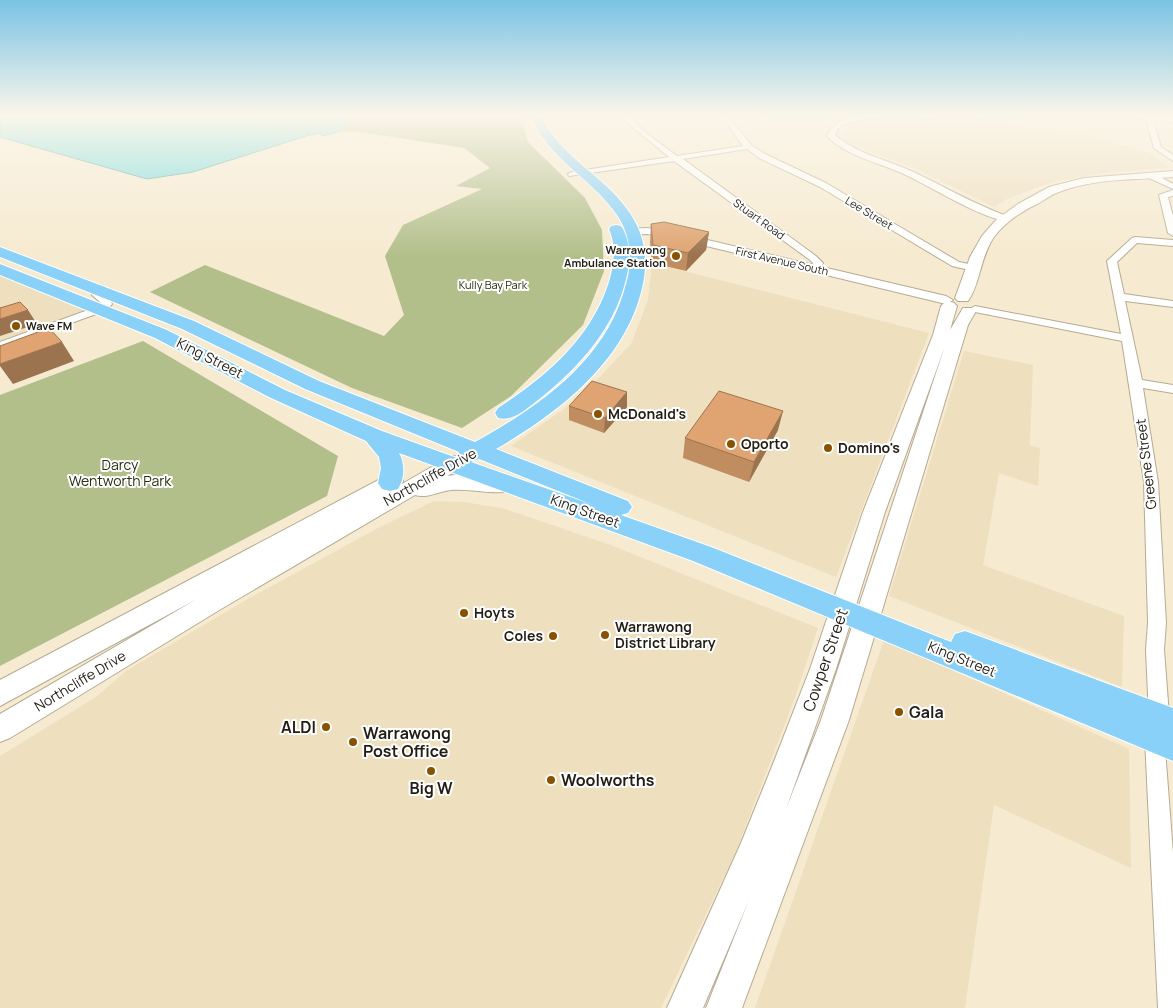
<svg xmlns="http://www.w3.org/2000/svg" width="1173" height="1008" viewBox="0 0 1173 1008" font-family="Manrope,sans-serif">
<style>
.built{fill:#eedfbe}
.green{fill:#b2bf8b}
.water{fill:#72dadf;stroke:#5aa2a2}
.lines{fill:none;stroke-linecap:round;stroke-linejoin:round}
.minor-casing{stroke:#b6ab92;stroke-width:2}
.tertiary-casing{stroke:#b6ab92;stroke-width:2}
.secondary-casing{stroke:#b6ab92;stroke-width:2}
.primary-casing{stroke:#fff;stroke-width:2}
.minor{fill:#fff;fill-rule:evenodd}
.tertiary{fill:#fff;fill-rule:evenodd}
.secondary{fill:#fff;fill-rule:evenodd}
.primary{fill:#89d1f9;fill-rule:evenodd}
.wall{fill:#c08d61}
.shaded-wall{fill:#9c734f}
.building{fill:#dfa471;stroke:#9c734f}
.poi-dot{fill:#885201;stroke:#fff;stroke-width:2}
.labels{text-anchor:middle;stroke-width:4;stroke-linejoin:round;paint-order:stroke}
.far-street-label{font-size:11px;fill:#231e15;stroke:#fff}
.far-poi-label{font-size:11px;font-weight:bold;fill:#231e15;stroke:#fff;text-anchor:end}
.far-park-label{font-size:11px;fill:#282e0f;stroke:#fff}
.street-label{font-size:14px;fill:#231e15;stroke:#fff}
.poi-label{font-size:14px;font-weight:bold;fill:#231e15;stroke:#fff;text-anchor:start}
.park-label{font-size:14px;fill:#282e0f;stroke:#fff}
.near-street-label{font-size:16px;fill:#231e15;stroke:#fff}
.near-poi-label{font-size:16px;font-weight:bold;fill:#231e15;stroke:#fff;text-anchor:start}
</style>
<rect width="100%" height="100%" fill="#f6ead0"/>
<!-- built -->
<path class="built" d="M965,115l97,19 30,2 60,18 17,14 -68,5 -52,10 -42,16 -13,8 -78,-38 -72,-27 -3,-8 4,-8 31,-9 24,7 32,-8z
M652,263l277,70 -93,244 -325,-131 70,-49 50,-53 17,-44z
M0,274l89,36 -89,32z
M964,351l69,14 -3,80 10,3 -2,38 -39,-13 -16,92 141,51 -2,71 -233,-91z
M434,501l29,1 39,6 106,36 210,84 -24,72 -59,154 -74,154h-661v-252l96,-59 30,-26 120,-71 134,-73z
M884,640l245,109 2,119 -137,-63 -29,203h-210z"/>
<!-- green -->
<path class="green" d="M350,115h171l7,27 57,56 17,32 2,41 -21,54 -72,71 -49,32 -110,-40 -202,-96 55,-27 179,71 20,-21 -19,-59 18,-31 79,-36 -26,-3 34,-18 -26,-20 -104,-16h-22l14,-13z
M143,341l195,115 -11,40 -327,170v-271z"/>
<!-- water -->
<path class="water" d="M0,115h350l2,4 -14,13 -15,4 -4,-3 -13,3 -113,36 -46,7 -147,-42z"/>
<g class="lines">
<!-- minor casing -->
<g class="minor-casing">
<path id="minor" d="M623,115h6c13,17 31,28 48,41l66,-10 -22,-31h6l24,30 14,9 61,29 133,79 19,4 1,2 -5,3 -22,-5 -132,-79 -61,-29 -12,-9 -64,10 133,97 7,7 -3,8h-8l-1,-2 2,-6 -3,-3 -136,-99 -105,15 -1,-2 4,-2 97,-15 -38,-31z
M864,115l7,1c-11,7 -31,4 -36,19 21,18 49,24 74,35 33,15 64,34 98,46v4c-18,3 -81,-36 -101,-45 -25,-12 -59,-18 -79,-39 6,-16 22,-18 37,-21z
M1128,115l45,3v4l-20,-2 8,27 12,8v6l-19,-13 -8,-29z
M1149,174h6l18,10v5l-24,-11z
M1173,190v6l-5,1 5,19v20l-5,-3 -9,-38z
M1135,237l38,3v6l-36,-3 -20,19 7,32 49,7v6l-48,-6 17,79 31,5v8l-30,-5 15,94 8,141 -2,27 5,65 4,4v21l-9,-4 9,117v155h-15l-13,-269 3,-7 9,-2 -8,-13 -3,-67 2,-27 -4,-141 -22,-141 -147,-29 -5,-3 5,-3 146,28 -14,-73 25,-23z
M98,287l4,1v6l8,5 2,5 -5,6 -107,39v-7l99,-36 2,-3 -9,-8 2,-7z"/>
</g>
<!-- tertiary casing -->
<g class="tertiary-casing">
<path id="tertiary" d="M647,228l22,3 277,65 7,4 -7,4 -277,-67 -22,-3 -30,1 -6,-3 6,-3z"/>
</g>
<!-- secondary casing -->
<g class="secondary-casing">
<path id="secondary" d="M1173,171v6c-38,3 -78,1 -114,15 -7,2 -13,7 -20,11 -17,8 -34,19 -45,34 -14,20 -14,48 -26,64h-10l-3,-3 15,-41 12,-21 14,-16 22,-16 31,-17 35,-9z
M949,301l5,2 3,3 -7,24 13,-22h10l3,3 -8,14 -119,395 -107,288h-36l43,-108 -46,108h-36l74,-165 32,-79 37,-95 53,-157 70,-177 8,-29 3,-3zM945,346l-124,374 -35,89 50,-140 49,-157z
M454,456l7,2 3,5 -3,5 -14,8c21,-3 47,-2 67,4l3,5 -3,5c-19,6 -42,-2 -62,0 -13,1 -25,9 -37,5l-194,114 -211,129 -10,4v-28l197,-115 -197,107v-26l386,-204 7,-2 7,2 3,5 -1,3 45,-26z"/>
</g>
<!-- primary casing -->
<g class="primary-casing">
<path id="primary" d="M531,115h10c18,41 61,59 86,94 18,24 22,51 15,79 -17,74 -84,125 -146,161l132,52 4,6 -4,6 -7,2 90,32 240,95 4,-8 10,-3 208,77v53l-480,-200 -294,-108c6,11 6,25 -1,36l-8,2 -8,-2 -4,-6 3,-15 -2,-11 -13,-16 -95,-43 -116,-60 -155,-63v-11l167,66 118,60 97,41 75,27 2,-6 -154,-63 -123,-60 -182,-72v-10l194,74 125,60 156,61c65,-36 132,-82 151,-158 7,-23 5,-49 -9,-69 -25,-37 -70,-56 -86,-100zM479,459l5,2 109,44 -122,-43z
M616,225l5,1c9,13 9,29 7,44 -10,55 -48,97 -90,130 -12,9 -25,22 -40,18l-3,-5 3,-5c47,-31 91,-67 110,-123 6,-19 9,-37 1,-56l2,-3z"/>
</g>
<!-- minor -->
<use href="#minor" class="minor"/>
<!-- tertiary -->
<use href="#tertiary" class="tertiary"/>
<!-- secondary -->
<use href="#secondary" class="secondary"/>
<!-- primary -->
<use href="#primary" class="primary"/>
</g>
<!-- wall -->
<path class="wall" d="M651,224l58,8 -3,18 -20,21 -34,-8 -2,-21z
M627,392v15l-23,26 -35,-13v-14z
M778,430l-29,52 -66,-24 2,-20z"/>
<!-- shaded-wall -->
<path class="shaded-wall" d="M709,232l-3,18 -20,21 2,-18z
M28,310l9,14 -37,12v-17z
M62,342l12,19 -61,23 -13,-18v-2z
M627,392v15l-23,26 1,-15z
M783,411l-5,19 -29,52 5,-20z"/>
<!-- building -->
<path class="building" d="M664,222l45,10 -21,21 -35,-8 -2,-21z
M20,302l8,8 -28,9v-11z
M49,328l13,14 -62,22v-18z
M592,381l35,11 -22,26 -36,-12z
M719,391l64,20 -29,51 -69,-24z"/>
<!-- sky -->
<linearGradient id="sky" x2="0" y2="1"><stop stop-color="#79c3e4"/><stop offset="0.45" stop-color="#fbf6ea"/><stop offset="1" stop-color="#fbf6ea" stop-opacity="0"/></linearGradient>
<rect width="1173" height="256" fill="url(#sky)"/>
<!-- markers -->
<g class="poi-dot">
<circle cx="676" cy="256" r="5"/>
<circle cx="16" cy="326" r="5"/>
<circle cx="598" cy="414" r="5"/>
<circle cx="731" cy="444" r="5"/>
<circle cx="828" cy="448" r="5"/>
<circle cx="464" cy="613" r="5"/>
<circle cx="605" cy="635" r="5"/>
<circle cx="553" cy="636" r="5"/>
<circle cx="899" cy="712" r="5"/>
<circle cx="326" cy="727" r="5"/>
<circle cx="353" cy="742" r="5"/>
<circle cx="431" cy="771" r="5"/>
<circle cx="551" cy="780" r="5"/>
</g>
<g class="labels">
<!-- far-street labels -->
<g class="far-street-label">
<text transform="translate(869 213) rotate(31)" y="4">Lee Street</text>
<text transform="translate(759 219) rotate(36)" y="4">Stuart Road</text>
<text transform="translate(782 261) rotate(13)" y="4">First Avenue South</text>
</g>
<!-- far-poi labels -->
<g class="far-poi-label">
<text x="666" y="254">Warrawong<tspan x="666" dy="13">Ambulance Station</tspan></text>
<text x="26" y="330" text-anchor="start">Wave FM</text>
</g>
<!-- far-park labels -->
<g class="far-park-label">
<text x="493" y="289">Kully Bay Park</text>
</g>
<!-- street labels -->
<g class="street-label">
<text transform="translate(210 358) rotate(27)" y="5">King Street</text>
<text transform="translate(1146 464) rotate(-97)" y="5">Greene Street</text>
<text transform="translate(430 477) rotate(-29)" y="5">Northcliffe Drive</text>
<text transform="translate(585 511) rotate(20)" y="5">King Street</text>
<text transform="translate(962 659) rotate(22)" y="5">King Street</text>
<text transform="translate(80 681) rotate(-31)" y="5">Northcliffe Drive</text>
</g>
<!-- poi labels -->
<g class="poi-label">
<text x="608" y="419">McDonald's</text>
<text x="741" y="449">Oporto</text>
<text x="838" y="453">Domino's</text>
<text x="474" y="618">Hoyts</text>
<text x="615" y="632">Warrawong<tspan x="615" dy="16">District Library</tspan></text>
<text x="543" y="641" text-anchor="end">Coles</text>
</g>
<!-- park labels -->
<g class="park-label">
<text x="120" y="470">Darcy<tspan x="120" dy="16">Wentworth Park</tspan></text>
</g>
<!-- near-street labels -->
<g class="near-street-label">
<text transform="translate(825 660) rotate(-71)" y="6">Cowper Street</text>
</g>
<!-- near-poi labels -->
<g class="near-poi-label">
<text x="909" y="718">Gala</text>
<text x="316" y="733" text-anchor="end">ALDI</text>
<text x="363" y="739">Warrawong<tspan x="363" dy="18">Post Office</tspan></text>
<text x="561" y="786">Woolworths</text>
<text x="431" y="794" text-anchor="middle">Big W</text>
</g>
</g>
</svg>
